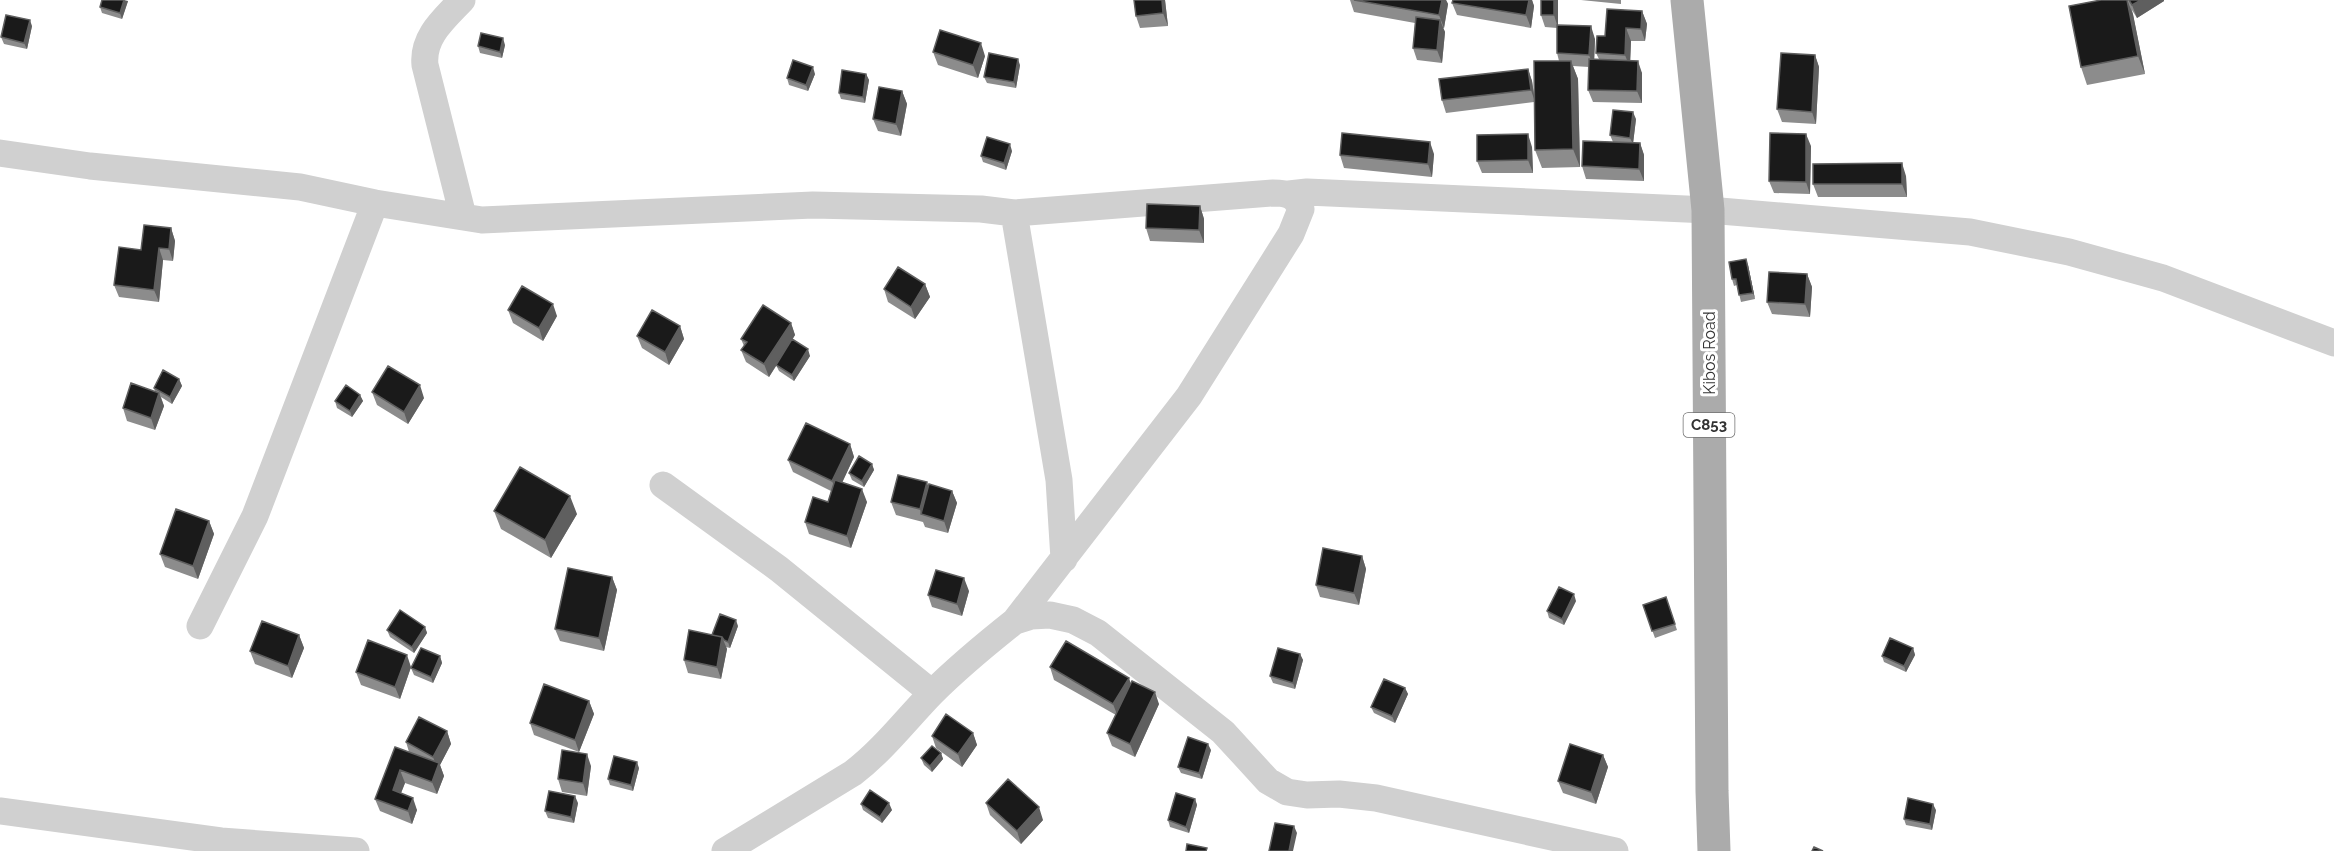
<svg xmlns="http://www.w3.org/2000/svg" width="2334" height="851" viewBox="0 0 2334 851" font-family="Raleway,sans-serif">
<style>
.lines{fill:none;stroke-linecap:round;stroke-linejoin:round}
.minor{stroke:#d0d0d0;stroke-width:27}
.major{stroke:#ababab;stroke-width:33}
.wall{fill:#8c8c8c}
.shaded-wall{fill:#5f5f5f}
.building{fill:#1a1a1a;stroke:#5f5f5f;stroke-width:1.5}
.labels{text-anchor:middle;stroke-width:6;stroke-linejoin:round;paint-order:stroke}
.shield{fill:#fff;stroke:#707070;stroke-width:1.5}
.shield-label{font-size:15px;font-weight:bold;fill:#333}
.street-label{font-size:16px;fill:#333;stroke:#fff}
</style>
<rect width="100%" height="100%" fill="#fff"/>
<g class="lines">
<!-- minor -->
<path class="minor" d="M462,0c-18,19 -40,37 -37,65l38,151
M0,153l90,13 210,21 75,16 107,17 331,-15 168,4 33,4 259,-20c14,0 22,2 28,16l-10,25 -102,162 -174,225c-29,23 -58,47 -84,73 -26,27 -48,56 -78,79l-128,78
M1289,194l18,-2 401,18 262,22 99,20 94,26 171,65
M1014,213l45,267 5,79
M663,485l116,84 153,124
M1015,621l16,-5 19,-1 23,5 25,13 125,99 45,49 19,11 20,3 32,-1 37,4 239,53
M200,626l55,-110 120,-313
M0,811l221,30 135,10"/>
<!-- major -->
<path class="major" d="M1687,0l21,210 4,581 2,60"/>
</g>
<!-- wall -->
<path class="wall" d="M1134,0h31l3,26 -28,2 -4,-12z
M1350,0h96l2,4 -4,24h-1l2,4 -3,31 -25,-3 -4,-12 2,-25 -61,-11z
M1453,0h79l2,6 -3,22 -74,-13 -5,-12z
M1558,0v25l37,14 -1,20h5l-3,-6 9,-17 37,-25 5,13 -2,17h-14l-1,19 12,13v30l-49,-1 -5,-12 1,-23 -16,-1 5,13 2,88 -38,1 -7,-18 -1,-48 -88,11 -4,-13 86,-31 4,12 2,13 25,-33 -2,-8v-25l-12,-1 -4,-12z
M1581,0h40v4z
M2101,0h63v1l-27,17 -5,-8 13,64 -58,11 -6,-18z
M128,1l-6,18 -20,-6 -2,-6z
M32,26l-5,23 -23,-5 -3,-7z
M505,45l-3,13 -22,-5 -2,-7z
M933,52l52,4 -7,22 -40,-13z
M1815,55l4,12 -3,57 -34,-2 -5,-13z
M1020,65l-4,23 -29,-5 -3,-6z
M815,74l-7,17 -19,-6 -2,-7z
M866,74l3,6 -4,23 -24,-4 -2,-6z
M902,91l5,13 -6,32 -23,-5 -5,-12z
M1636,119l-3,24h7l4,12v26l-58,-2 -4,-13 31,-24 -3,-7z
M1811,146l-1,48 -36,-1 -5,-12z
M1532,147l1,26h-51l-5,-12z
M1012,151l-6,19 -23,-8 -2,-6z
M1434,154l-2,23 -88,-9 -4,-13z
M1906,176l1,21h-89l-5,-13z
M1200,206l4,13v24l-54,-2 -4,-13z
M171,228l4,13 -2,20 -10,-1 -4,42 -40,-5 -5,-12 27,-35z
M1748,265l7,34 -14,3 -4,-17 -3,1 -2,-7z
M1807,274l5,13 -2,30 -38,-3 -5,-12z
M925,284l5,13 -15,22 -27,-17 -4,-13z
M508,310l49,6 -14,25 -30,-18z
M791,323l4,12 -3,5 18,16 -16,25 -15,-10 -3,-6 6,-8 -13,20 -23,-15 -5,-12 3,-4 -3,-7z
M680,326l4,13 -15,26 -27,-17 -5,-12z
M179,379l3,7 -10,18 -11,-7 3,9 -9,24 -28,-9 -4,-13 32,-16 -1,-4z
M372,392l52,6 -16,26 -31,-19z
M360,395l3,6 -11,16 -15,-9 -2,-7z
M850,444l4,13 -12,25 25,20 -16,46 -42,-14 -4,-12 23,-20 3,-11 -38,-19 -5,-12z
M872,464l2,6 -10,17 -12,-7 -3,-7z
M928,486l24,5 5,12 -9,30 -23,-6 -2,-5 -27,-7 -5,-13z
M494,511l83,3 -26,44 -50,-29z
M209,521l5,13 -16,45 -33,-12 -5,-13z
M1362,556l4,13 -7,36 -39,-8 -4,-12z
M612,577l5,13 -13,61 -44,-10 -5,-12z
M969,591l-7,25 -30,-9 -4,-12z
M1666,597l11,33 -22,8 -12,-33z
M1576,601l-12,24 -15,-7 -2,-7z
M738,626l-8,22 -4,-1 1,2 -6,30 -33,-6 -4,-13 28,-25z
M425,627l2,6 -13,20 -24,-16 -3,-7z
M299,635l5,13 -12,30 -37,-14 -5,-13z
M1913,648l2,7 -9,17 -22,-10 -2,-6z
M1300,654l3,6 -8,29 -22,-6 -3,-7z
M440,656l2,7 -9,20 -19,-8 -3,-7z
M411,667l-11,32 -39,-14 -5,-13z
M1050,667l81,17 28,20 -24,53 -23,-11 -5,-13 9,-18 -62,-35z
M1405,688l3,6 -13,29 -21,-10 -3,-6z
M589,701l5,13 -15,38 -45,-17 -4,-12z
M447,731l4,13 -11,21 4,11 -7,18 -32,-11 -4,10 16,17 -5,14 -32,-13 -5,-12 34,-47 -3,-10z
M973,733l4,12 -15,22 -26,-19 -4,-12z
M1211,750l-9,29 -21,-6 -3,-6z
M941,753l2,6 -11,13 -8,-7 -3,-7z
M1603,755l5,12 -12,37 -33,-11 -5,-12z
M591,766l-4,30 -25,-4 -4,-13z
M639,768l-6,23 -23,-6 -2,-6z
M1195,799l2,6 -8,28 -19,-6 -2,-7z
M578,803l-4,20 -26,-5 -3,-7z
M986,803l57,17 -22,24 -31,-29z
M861,804l31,6 -10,13 -19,-13z
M1936,810l-4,20 -26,-5 -2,-6z"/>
<!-- shaded-wall -->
<path class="shaded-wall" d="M124,0l4,1 -6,18 -2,-6z
M1162,0h3l3,26 -5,-13z
M1442,0h4l2,4 -4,24 -5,-13z
M1529,0h3l2,6 -3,22 -5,-13z
M1554,0h4v28l-4,-13z
M2127,0l6,14 12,60 -7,-18z
M2141,0h23v1l-27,17 -5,-13z
M1642,11l5,13 -2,17 -4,-12z
M30,20l2,6 -5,23 -3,-6z
M1440,20l5,12 -3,31 -5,-13z
M1591,26l4,13 -1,28 -5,-12z
M1626,28l5,13 -1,27 -5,-13z
M503,38l2,7 -3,13 -2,-6z
M981,43l4,13 -7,22 -5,-13z
M1815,55l4,12 -3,57 -4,-12z
M1018,59l2,6 -4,23 -2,-6z
M1571,61l7,18 2,88 -7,-18z
M1638,61l4,12v30l-5,-12z
M813,67l2,7 -7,17 -2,-6z
M1528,69l4,12 3,21 -4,-12z
M866,74l3,6 -4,23 -2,-6z
M902,91l5,13 -6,32 -5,-12z
M1633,112l3,7 -3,25 -3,-6z
M1528,134l4,13 1,26 -5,-13z
M1806,134l5,12 -1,48 -4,-12z
M1430,142l4,12 -2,23 -4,-13z
M1640,143l4,12v26l-5,-12z
M1010,144l2,7 -6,19 -2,-7z
M1902,163l4,13 1,21 -5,-13z
M1200,206l4,13v24l-5,-13z
M171,228l4,13 -2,20 -4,-12z
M159,248l4,12 -4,42 -5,-12z
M1746,259l2,6 7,34 -2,-6z
M1807,274l5,13 -2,30 -5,-13z
M925,284l5,13 -15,22 -4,-12z
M553,304l4,12 -14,25 -4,-13z
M791,323l4,12 -26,42 -5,-13z
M680,326l4,13 -15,26 -4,-13z
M808,349l2,7 -16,25 -2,-6z
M179,379l3,7 -10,18 -2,-7z
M420,385l4,13 -16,26 -4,-12z
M159,393l5,13 -9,24 -4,-12z
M360,395l3,6 -11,16 -2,-6z
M850,444l4,13 -17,37 -5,-13z
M872,464l2,6 -10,17 -2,-6z
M927,482l4,13 -10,19 -1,-5z
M862,489l5,13 -16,46 -4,-12z
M952,491l5,12 -9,30 -4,-12z
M570,496l7,18 -26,44 -6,-18z
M209,521l5,13 -16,45 -5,-13z
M1362,556l4,13 -7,36 -5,-12z
M612,577l5,13 -13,61 -5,-13z
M964,578l5,13 -7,25 -5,-12z
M1574,594l2,7 -12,24 -2,-6z
M736,620l2,6 -8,22 -2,-6z
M425,627l2,6 -13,20 -2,-6z
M299,635l5,13 -12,30 -4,-12z
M722,637l5,12 -6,30 -4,-12z
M1913,648l2,7 -9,17 -2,-6z
M1300,654l3,6 -8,29 -2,-6z
M407,655l4,12 -11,32 -5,-12z
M440,656l2,7 -9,20 -2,-6z
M1129,678l4,12 -15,27 -5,-13z
M1405,688l3,6 -13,29 -3,-7z
M1155,692l4,12 -24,53 -5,-13z
M589,701l5,13 -15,38 -4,-12z
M447,731l4,13 -11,21 4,11 -7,18 -5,-12 5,-14 -4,-11z
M973,733l4,12 -15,22 -4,-13z
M1208,744l3,6 -9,29 -3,-6z
M941,753l2,6 -11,13 -2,-6z
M587,754l4,12 -4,30 -4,-13z
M1603,755l5,12 -12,37 -5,-12z
M637,762l2,6 -6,23 -2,-6z
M400,770l5,13 -8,20 -4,-13z
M575,796l3,7 -4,20 -3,-6z
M413,798l4,12 -5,14 -4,-13z
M1195,799l2,6 -8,28 -3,-6z
M889,803l3,7 -10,13 -2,-6z
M1933,804l3,6 -4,20 -2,-6z
M1039,807l4,13 -22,24 -4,-13z
M1294,826l3,7 -4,18h-4z"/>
<!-- building -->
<path class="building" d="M102,0h22l-4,13 -20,-6z
M1134,0h28l1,13 -27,3z
M1354,0h88l-3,15z
M1453,0h76l-3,15 -74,-12z
M1541,0h13v15h-13z
M2101,0h26l11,56 -57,11 -12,-61z
M2129,0h12l-9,5z
M1607,9l35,2 -1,18 -15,-1 -1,27 -29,-2 1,-17h8z
M6,15l24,5 -6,23 -23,-6z
M1416,17l24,3 -3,30 -24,-2z
M1557,25l34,1 -2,29 -32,-2z
M940,30l41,13 -8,22 -40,-13z
M481,33l22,5 -3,14 -22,-6z
M989,53l29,6 -4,23 -30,-5z
M1781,53l34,2 -3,57 -35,-3z
M1589,59l49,2 -1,30 -49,-1z
M793,60l20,7 -7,18 -19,-7z
M1534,61h37l2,88 -38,1z
M1528,69l3,21 -89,10 -3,-21z
M842,70l24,4 -3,23 -24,-4z
M879,87l23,4 -6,33 -23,-5z
M1613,110l20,2 -3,26 -20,-3z
M1342,133l88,9 -2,22 -88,-9z
M1770,133l36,1v48l-37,-1z
M1528,134v26l-51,1v-26z
M987,137l23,7 -6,19 -23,-7z
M1583,141l57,2 -1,26 -57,-3z
M1902,163v21h-89v-20z
M1147,204l53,2 -1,24 -53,-2z
M144,225l27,3 -2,21 -10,-1 -5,42 -40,-5 5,-38 22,3z
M1746,259l7,34 -14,2 -3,-16h-4l-3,-17z
M898,267l27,17 -14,23 -27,-18z
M1769,272l38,2 -2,30 -38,-2z
M522,286l31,18 -14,24 -31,-18z
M763,305l28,18 -27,41 -23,-14 6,-8 -6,-3z
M652,310l28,16 -15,26 -28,-16z
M792,339l16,10 -16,26 -16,-10z
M388,366l32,19 -16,27 -32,-20z
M163,370l16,9 -9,18 -16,-9z
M131,383l28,10 -8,25 -28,-10z
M346,385l14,10 -10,16 -15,-10z
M806,423l44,21 -18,37 -44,-21z
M859,456l13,8 -10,17 -13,-8z
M520,467l50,29 -25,44 -51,-29z
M898,475l29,7 -7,27 -29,-7z
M835,480l27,9 -15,47 -42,-14 8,-25 15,5z
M929,484l23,7 -8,30 -23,-7z
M176,509l33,12 -16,45 -33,-12z
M1323,548l39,8 -8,37 -38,-8z
M568,568l44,9 -13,61 -44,-9z
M936,570l28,8 -7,26 -29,-9z
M1559,587l15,7 -12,25 -15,-8z
M1666,597l9,27 -23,7 -9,-26z
M400,610l25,17 -13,20 -25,-17z
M720,614l16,6 -8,22 -4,-2 -2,-3 -10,-2z
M262,621l37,14 -11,31 -38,-15z
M689,630l33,7 -5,30 -33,-7z
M1890,638l23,10 -9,18 -22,-10z
M368,640l39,15 -12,32 -39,-15z
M1066,641l63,37 -16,26 -63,-37z
M421,648l19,8 -9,21 -20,-9z
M1278,648l22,6 -7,29 -23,-7z
M1384,679l21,9 -13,28 -21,-9z
M1132,681l23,11 -25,52 -23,-11z
M544,684l45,17 -14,39 -45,-17z
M946,714l27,19 -15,21 -26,-18z
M419,717l28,14 -14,26 -27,-15z
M1188,737l20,7 -9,29 -21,-6z
M1570,744l33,11 -12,37 -33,-11z
M932,746l9,7 -11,13 -9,-8z
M395,747l44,16 -7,19 -32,-12 -7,20 20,8 -5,13 -33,-12z
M562,750l25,4 -4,29 -25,-4z
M614,756l23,6 -6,23 -23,-6z
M1008,779l31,28 -22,24 -31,-28z
M870,790l19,13 -9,14 -19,-13z
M549,791l26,5 -4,21 -26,-6z
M1176,793l19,6 -9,28 -18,-7z
M1908,798l25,6 -3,20 -26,-5z
M1275,823l19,3 -5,25h-20z
M1187,844l20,4 -1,3h-20z
M1814,847l9,4h-11z"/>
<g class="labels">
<!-- shield labels -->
<rect class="shield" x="1683.5" y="413" width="51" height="24" rx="4.5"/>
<g class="shield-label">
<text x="1709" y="430">C853</text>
</g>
<!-- street labels -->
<g class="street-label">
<text transform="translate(1709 353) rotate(-90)" y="6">Kibos Road</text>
</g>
</g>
</svg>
